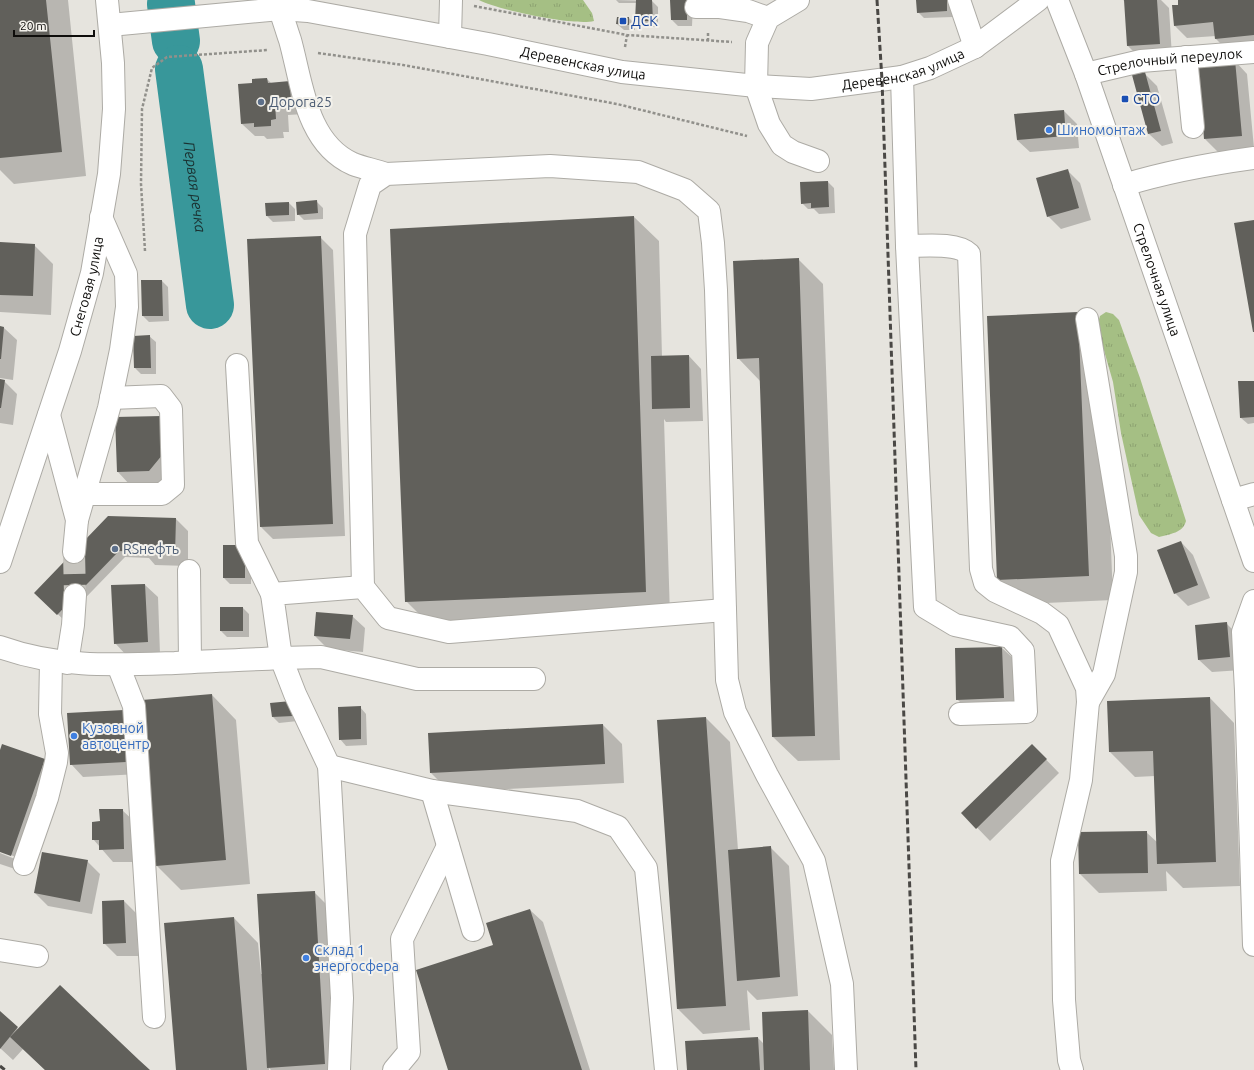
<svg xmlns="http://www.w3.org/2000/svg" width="1254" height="1070" viewBox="0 0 1254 1070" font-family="Ubuntu,sans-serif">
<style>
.grass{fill:url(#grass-tufts)}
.shadow{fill:#0003}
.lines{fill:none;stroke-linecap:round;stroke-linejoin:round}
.river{stroke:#38979a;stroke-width:48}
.building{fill:#61605b}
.minor-tunnel{stroke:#c6c4be;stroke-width:22;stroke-dasharray:22 11;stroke-linecap:butt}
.minor-casing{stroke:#adaba5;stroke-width:24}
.major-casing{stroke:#adaba5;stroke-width:24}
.path{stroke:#91908b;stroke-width:2.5;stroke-dasharray:3 2;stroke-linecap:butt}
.minor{stroke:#fff;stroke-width:22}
.major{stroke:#fff;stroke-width:22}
.rail{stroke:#4a4845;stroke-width:3;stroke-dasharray:6 3;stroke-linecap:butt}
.transit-dot{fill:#1a4fb4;stroke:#f3f1eb;stroke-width:1.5}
.service-dot{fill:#5c6f8a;stroke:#f3f1eb;stroke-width:1.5}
.shop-dot{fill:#3f7fe0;stroke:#f3f1eb;stroke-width:1.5}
.labels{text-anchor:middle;stroke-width:4;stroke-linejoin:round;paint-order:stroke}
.transit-label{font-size:14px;fill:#164399;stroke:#f3f1eb;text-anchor:start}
.street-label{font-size:14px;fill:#0e0d0b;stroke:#f3f1eb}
.service-label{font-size:14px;fill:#4e5e75;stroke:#f3f1eb;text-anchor:start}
.shop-label{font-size:14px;fill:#366cbe;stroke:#f3f1eb;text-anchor:start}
.water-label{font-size:15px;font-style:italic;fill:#1a3030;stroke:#f3f1eb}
</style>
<defs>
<pattern id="grass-tufts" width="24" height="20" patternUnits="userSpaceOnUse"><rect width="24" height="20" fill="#a5bf84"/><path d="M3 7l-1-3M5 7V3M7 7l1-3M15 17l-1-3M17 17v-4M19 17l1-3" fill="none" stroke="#8da371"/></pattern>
</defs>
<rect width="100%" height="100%" fill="#e6e4de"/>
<!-- grass -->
<path class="grass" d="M479,0h104l9,13 2,8c-20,5 -96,-11 -115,-21z
M1106,312l7,2 6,6 21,58 46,143c-3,12 -16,13 -27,16l-8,-4 -12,-18 -18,-82 -8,-51 -16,-56 3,-10z"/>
<!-- shadow -->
<path class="shadow" d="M0,0h68l18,176 -72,8 -14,-14z
M616,0l36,1 6,6v20h-15l-7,-6v-18h-17z
M671,0h44l-22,4 -1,22h-14l-6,-6z
M917,0h34l2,17 -29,1 -6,-6z
M1123,0h38l8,8 3,49 -31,2 -13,-13 -3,-45z
M1179,0h75v56l-19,2 -19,-19v-3l-29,2 -12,-12z
M618,18h11l6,6v6h-11l-7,-6z
M1235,61l12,13 7,74 -36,4 -13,-13z
M1144,73l13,13 16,57 -11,3 -13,-12z
M267,79l5,5 17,-2 15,32 -16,1 1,17h-6l1,6 -17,1 -3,-3h-9l-13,-12 11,-40z
M1064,111l13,13 2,24 -49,4 -13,-12z
M1067,170l13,13 11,37 -30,9 -13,-13z
M828,182l6,6 1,25 -16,1 -5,-5h-6l-6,-6z
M316,201l7,7v11l-19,1 -6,-6z
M289,203l6,6v12l-22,1 -6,-6 -1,-12z
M634,217l25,24 3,116 27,-1 12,13 2,52 -37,1 -2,-3 6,197 -239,10 -25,-25z
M320,237l13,13 12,286 -72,3 -12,-12z
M0,243l34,2 19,19 -2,51 -51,-3z
M798,259l25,25 17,476 -42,1 -25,-24 -12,-355 -23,-24z
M162,281l6,6 1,34 -20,1 -6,-6z
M1078,313l25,25 10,262 -90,4 -25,-25z
M0,327l4,1 13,12 -4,40 -13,-2z
M149,336l7,6v32h-15l-6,-6 -1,-31z
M0,380l4,1 13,13 -4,31 -13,-2z
M1254,382v41l-6,1 -7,-6z
M175,430l-13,54 -32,1 -12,-13z
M176,519l12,12v35l-33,-1 -6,-7 -24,-1 -61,63 -29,-27z
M1181,542l12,13 17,43 -22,8 -13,-13z
M251,552v32h-21l-6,-6z
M145,585l13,12 2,57 -33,2 -12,-13z
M243,608l6,6v23h-22l-6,-6z
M352,616l13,12 -2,24 -35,-3 -13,-13z
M1226,623l13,13 3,34 -30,2 -13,-12z
M1002,648l13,12 1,50 -46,2 -13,-13z
M212,695l24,25 14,164 -69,6 -25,-25z
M1210,698l24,25 6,163 -57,2 -17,-17 1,20 -68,2 -19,-19 -1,-41 67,-1 12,11 -3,-67 -20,1 -25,-25z
M291,702l7,19 -19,2 -6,-6z
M360,707l6,7 1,31 -21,1 -6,-7z
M123,711l16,63 -56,3 -12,-13z
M706,718l24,24 8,108 32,-3 19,19 9,130 -41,4 -10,-10 3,40 -47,4 -25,-25z
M603,725l19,19 2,39 -174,9 -19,-19z
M1032,745l27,28 -69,68 -27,-28z
M0,753l44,6 19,19 -33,96 -30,-10v-11l15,6 1,-2 -16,-6z
M122,810l13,12 1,40h-23l-20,-23 8,-17z
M87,861l13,13 -8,40 -44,-8 -13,-13z
M314,892l25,25 9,153h-77l-2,-2v2h-92l57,-152 24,25 3,31h2z
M124,901l13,13 1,42h-21l-13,-13z
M530,910l13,12 47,148h-141l45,-124z
M808,1011l24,24 2,35h-146l70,-32 6,6z
M0,1013l19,17 129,40h-103l-22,-21 -10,11 -13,-12z"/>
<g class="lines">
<!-- river -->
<g class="river">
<path d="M171,4l5,37"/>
<path id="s1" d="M179,69l31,236"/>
</g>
</g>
<!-- building -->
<path class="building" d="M0,0h46l16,152 -62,6z
M636,0h16l1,21h-18z
M670,0h17v20h-16z
M916,0h31v11l-30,2z
M1124,0h33l3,44 -33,2z
M1178,0h76v35l-39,4 -2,-17 -39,4 -2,-21h6z
M617,17h12v8l-13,-1z
M1235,60l7,76 -38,3 -6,-76z
M1145,72l16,59 -13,3 -16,-59z
M267,78l1,5 22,-2 1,21 -16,1 1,16 -5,1v6l-17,1v-4l-13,1 -3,-40 14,-1v-4z
M1064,110l2,26 -49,4 -3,-26z
M1068,169l11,39 -32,9 -11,-39z
M828,181l1,26 -18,1v-5l-10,1 -1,-22z
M317,200l1,13 -21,2 -1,-13z
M289,202v13l-23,1 -1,-13z
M634,216l12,376 -241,10 -15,-373z
M1254,220v112h-1l-19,-109z
M321,236l12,288 -73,3 -13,-288z
M0,242l35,2 -2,52 -33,-1z
M799,258l16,478 -43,1 -13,-379 -22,1 -4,-98z
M141,280h21l1,36h-21z
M1078,312l11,264 -92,4 -10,-264z
M0,326l4,1 -3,32h-1z
M150,335l1,33h-17l-1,-32z
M689,355l1,53 -38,1 -1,-53z
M0,379l5,1 -4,28h-1z
M1238,381h16v36l-14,1z
M162,416l1,38 -14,17 -32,1 -2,-55z
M108,516l68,2 -1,36 -56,-3 -62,64 -23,-22z
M1181,541l17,44 -24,9 -17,-44z
M223,545h22v33h-22z
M145,584l3,58 -34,2 -3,-59z
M220,607h23v24h-23z
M316,612l37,3 -3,24 -36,-3z
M1227,622l3,35 -32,3 -3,-35z
M1002,647l2,51 -48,2 -1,-52z
M212,694l14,166 -70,6 -14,-166z
M1210,697l6,165 -59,2 -4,-113 -44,1 -2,-51z
M291,701l2,15 -21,1 -2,-14z
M361,706v33l-22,1 -1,-33z
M124,710l2,52 -56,3 -3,-52z
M706,717l20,289 -49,3 -20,-289z
M603,724l2,40 -175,9 -2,-40z
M2,744l43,15 -34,97 -11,-4v-102z
M1032,744l15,15 -71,70 -15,-16z
M99,809h24l1,40 -25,1v-10h-7v-18l8,-1z
M1147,831l1,42 -69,1 -1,-42z
M771,846l9,131 -43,4 -9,-131z
M42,852l46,8 -8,42 -46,-9z
M315,891l10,173 -58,4 -10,-174z
M124,900l2,43 -23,1 -1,-43z
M530,909l52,161h-134l-32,-100 77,-25 -7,-22z
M234,917l13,153h-71l-12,-147z
M60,985l79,75 11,10h-105l-35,-33z
M808,1010l2,60h-46l-2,-58z
M0,1011l18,16 -18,22z
M758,1037l2,33h-73l-2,-29z"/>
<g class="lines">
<!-- minor-tunnel -->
<path class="minor-tunnel" d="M74,552l1,43"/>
<!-- minor casing -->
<g class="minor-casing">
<g id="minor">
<path d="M275,0c7,12 10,26 15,40 12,43 16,103 63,124 10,4 22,6 33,10"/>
<path d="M719,0l1,7 28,4 20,7"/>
<path d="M798,0l-30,18 -11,25 -1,43 13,38 13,21 11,7 25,9"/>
<path d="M959,0l16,47"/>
<path d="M696,7h24"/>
<path d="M450,37l1,-37"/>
<path d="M1186,57l7,70"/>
<path id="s2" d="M1086,74l55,-13 113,-9"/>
<path d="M902,77l5,169 18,361 30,18 55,12 13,14 3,61 -66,2"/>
<path d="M1124,185c43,-13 86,-21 130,-27"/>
<path d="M907,246c16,0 50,-4 62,8l12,315 4,14 10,8 47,22 16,12 29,63 1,14 -7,78 -19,81 2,139 5,60 3,10"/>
<path d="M1087,319l39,237v16l-22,102 -16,28"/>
<path d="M237,365l10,178 25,51"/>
<path d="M49,415l28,105 -3,32"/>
<path d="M85,494h77l11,-9 -2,-76 -10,-13 -50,2"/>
<path d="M1233,500l21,-6"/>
<path d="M77,520l32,-112 12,-58 6,-43 -1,-33 -25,-57"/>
<path d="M189,571l1,91"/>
<path d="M363,587l-8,-353 15,-49 16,-11 164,-8 88,6 47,18 24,21 4,32 3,47 11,390 8,32 32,63 47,86 28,123 4,86"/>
<path d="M1254,601l-11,31 3,59 8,254"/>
<path d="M0,647c59,21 113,18 175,16 35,-2 71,-3 106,-5l14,36 34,72 13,232 -3,72"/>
<path d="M67,663l6,-38 2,-30"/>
<path d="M118,665l16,41 20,311"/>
<path d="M534,679h-117l-96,-22 -40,1 -9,-64 91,-7 25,31 61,14 276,-22"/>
<path d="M329,766l103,25 145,20 41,16 28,41 20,202"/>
<path d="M432,791l41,139"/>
<path d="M24,864l23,-66 9,-36 1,-9 -7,-39 1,-52"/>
<path d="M0,950l37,6"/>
<path d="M394,1070l15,-18 -7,-113 46,-93"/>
</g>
</g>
<!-- major casing -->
<g class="major-casing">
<g id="major">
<path id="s3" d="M1057,0l29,74 168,487"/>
<path id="s4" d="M110,25l170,-16 28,2 180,33 134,28 134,14 55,3 91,-12 28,-9 45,-21 63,-47"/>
<path id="s5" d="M0,562l70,-211 22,-78 17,-99 5,-65 -1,-46 -6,-63"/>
</g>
</g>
<!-- path -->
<path class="path" d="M474,6l153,29 105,7
M708,41v-10
M625,47l2,-12
M318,53l85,12 214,39 130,32
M145,251l-4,-67 1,-75 10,-41 15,-11 101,-7"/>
<!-- minor -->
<use href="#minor" class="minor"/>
<!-- major -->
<use href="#major" class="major"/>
<!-- rail -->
<path class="rail" d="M877,0l5,80 34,990
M0,1066l5,4"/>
</g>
<!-- markers -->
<g class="transit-dot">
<rect x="619" y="17" width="8" height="8" rx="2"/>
<rect x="1121" y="95" width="8" height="8" rx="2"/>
</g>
<g class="service-dot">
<circle cx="261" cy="102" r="4"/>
<circle cx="115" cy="549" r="4"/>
</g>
<g class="shop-dot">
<circle cx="1049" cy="130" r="4"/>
<circle cx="74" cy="736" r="4"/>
<circle cx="306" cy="958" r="4"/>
</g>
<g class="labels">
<!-- transit labels -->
<g class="transit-label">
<text x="631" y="26">ДСК</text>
<text x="1133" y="104">СТО</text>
</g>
<!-- street labels -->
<g class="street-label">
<text dy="5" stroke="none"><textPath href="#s4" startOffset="479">Деревенская улица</textPath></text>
<text dy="5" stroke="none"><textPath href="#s2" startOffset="85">Стрелочный переулок</textPath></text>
<text dy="5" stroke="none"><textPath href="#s4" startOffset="803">Деревенская улица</textPath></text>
<text dy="5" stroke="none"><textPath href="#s3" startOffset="297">Стрелочная улица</textPath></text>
<text dy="5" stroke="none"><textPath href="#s5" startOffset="289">Снеговая улица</textPath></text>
</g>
<!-- service labels -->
<g class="service-label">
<text x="269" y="107">Дорога25</text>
<text x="123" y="554">RSнефть</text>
</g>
<!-- shop labels -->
<g class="shop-label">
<text x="1057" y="135">Шиномонтаж</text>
<text x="82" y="733">Кузовной<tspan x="82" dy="16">автоцентр</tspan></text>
<text x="314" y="955">Склад 1<tspan x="314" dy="16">энергосфера</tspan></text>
</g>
<!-- water labels -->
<g class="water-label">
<text dy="5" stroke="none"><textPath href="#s1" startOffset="119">Первая речка</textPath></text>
</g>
</g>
<!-- scale -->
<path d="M14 30v6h80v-6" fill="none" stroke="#0e0d0b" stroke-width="2"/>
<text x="20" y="30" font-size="12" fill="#0e0d0b" stroke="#f3f1eb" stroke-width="3" paint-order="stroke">20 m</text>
</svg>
